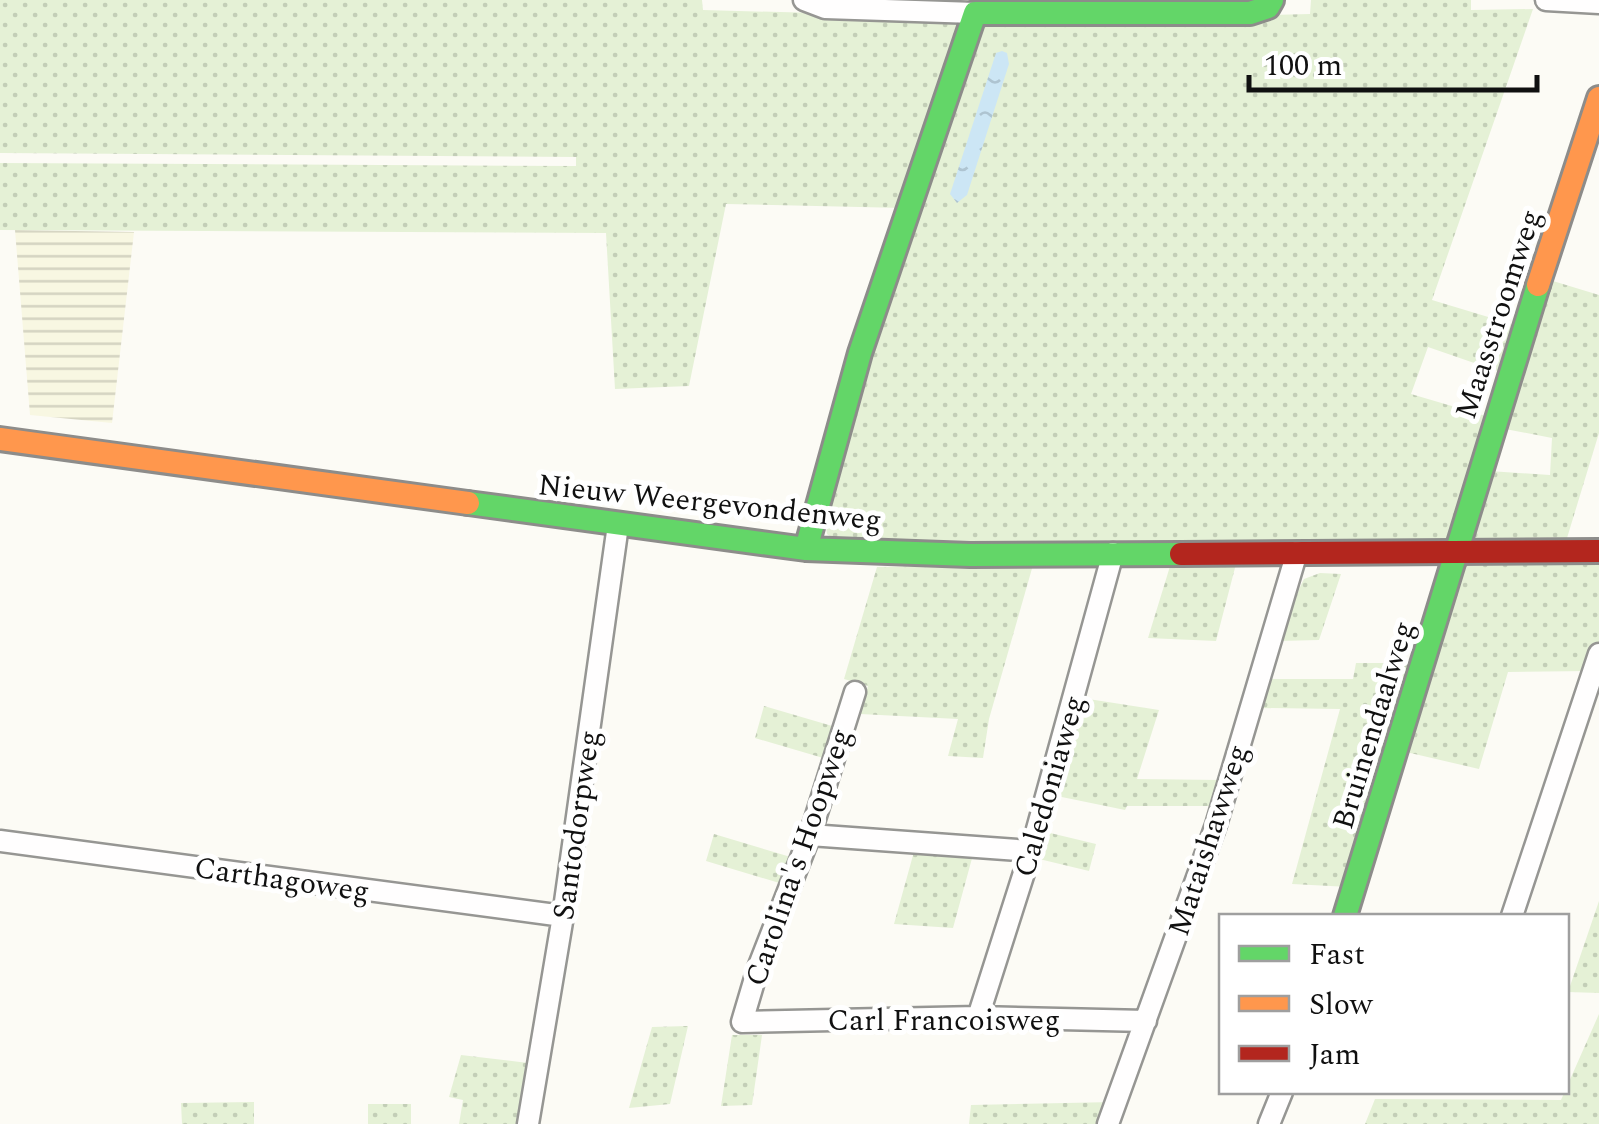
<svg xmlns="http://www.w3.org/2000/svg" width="1599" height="1124" viewBox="0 0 1599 1124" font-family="Spectral,serif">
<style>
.farmland{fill:url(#farmland-rules)}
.grass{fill:url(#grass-dots)}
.water{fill:url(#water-ripples)}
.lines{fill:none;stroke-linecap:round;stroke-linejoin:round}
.street-casing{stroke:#969693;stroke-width:25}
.fast-casing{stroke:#8d8c8a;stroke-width:28}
.slow-casing{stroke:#8d8c8a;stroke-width:28}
.jam-casing{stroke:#8d8c8a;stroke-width:28}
.street{stroke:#fffefe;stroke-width:20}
.fast{stroke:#63d668;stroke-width:22}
.slow{stroke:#ff974d;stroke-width:22}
.jam{stroke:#b3261e;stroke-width:22}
.labels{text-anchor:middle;stroke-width:10;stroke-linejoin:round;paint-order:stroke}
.street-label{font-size:30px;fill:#101010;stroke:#fff}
</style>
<defs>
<pattern id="farmland-rules" width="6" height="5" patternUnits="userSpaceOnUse" patternTransform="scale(2.5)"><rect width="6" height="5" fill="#f8f7e2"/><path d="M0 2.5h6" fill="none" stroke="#d4d3c1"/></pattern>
<pattern id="grass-dots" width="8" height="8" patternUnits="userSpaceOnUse" patternTransform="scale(2.5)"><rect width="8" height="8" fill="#e5f1d6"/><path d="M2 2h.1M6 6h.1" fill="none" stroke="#c3ceb7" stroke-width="1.8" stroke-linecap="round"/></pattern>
<pattern id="water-ripples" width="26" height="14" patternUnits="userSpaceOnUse" patternTransform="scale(2.5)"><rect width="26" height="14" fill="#cce6f5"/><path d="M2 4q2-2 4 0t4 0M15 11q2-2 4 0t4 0" fill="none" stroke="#aec4d1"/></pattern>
</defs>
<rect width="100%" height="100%" fill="#fcfbf5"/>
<!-- farmland -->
<path class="farmland" d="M15,230l119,2 -22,191 -82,-8z"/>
<!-- grass -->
<path class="grass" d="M0,0h702l1,10 262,7 -62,191 -177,-4 -37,182 -74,3 -9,-156 -606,-3v-67l576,3v-9l-576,-4z
M1311,0h160v10l62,-1 -101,291 86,26 -15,47 -75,-26 -17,47 78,23 -32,122 -512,5 -110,-3 -8,-7 -4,-28 158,-483 329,-9z
M1553,281l46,14v138l-32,105 -95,2 17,-69 61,4 2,-37 -52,-10z
M1599,561v80l-10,30 -81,1 -29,97 -73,-17 60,-188z
M1171,563l65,1 -20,77 -68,-3z
M1033,565l-44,154 -6,39 -35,-2 10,-37 -98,-5 8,-28 -24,-7 33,-112z
M1320,573l21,1 -22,66 -40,1 21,-54 4,-8z
M1356,663h65l-72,224 -57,-3 48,-175 -78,-1 10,-29h81z
M1082,698l77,12 -22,69 84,1 -8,26h-86l-2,4 -73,-15z
M764,706l75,22 -9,32 -75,-22z
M1042,831l54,13 -7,27 -54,-13z
M714,834l80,24 -8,27 -80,-24z
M915,848l59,3 -21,77 -59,-4z
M1599,901v92l-31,-1z
M1599,1014v110h-234l10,-25 186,1z
M688,1026l-18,78 -41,4 23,-81z
M732,1035h30l-10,70 -31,1z
M461,1055l67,8 -6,61h-63l4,-24 -14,-3z
M254,1102v22h-72l-1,-21z
M1114,1102l-11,22h-134l2,-19z
M368,1104h43v20h-43z"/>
<!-- water -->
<path class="water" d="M1002,51l5,2 2,11 -42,131 -10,8 -7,-9 46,-141z"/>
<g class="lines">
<!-- street casing -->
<g class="street-casing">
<path id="street" d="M804,0l21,8 150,5
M1546,0l53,3
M855,692l-45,143 -52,133 -16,54 236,-5 168,4
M810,835l221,16
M0,841l563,75
M1512,916l87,-262
M978,1017l53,-166 82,-298
M528,1124l35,-208 55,-391
M1108,1124l108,-299 81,-273
M1269,1124l13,-32"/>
</g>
<!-- fast casing -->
<g class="fast-casing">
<path id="fast" d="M468,503l338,46 164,6 211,-1
M806,549l54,-196 115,-340h275l18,-6 4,-7
M1345,916l193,-631"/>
</g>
<!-- slow casing -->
<g class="slow-casing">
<path id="slow" d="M1538,285l61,-187
M0,439l468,64"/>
</g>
<!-- jam casing -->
<g class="jam-casing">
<path id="jam" d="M1181,554l418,-3"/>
</g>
<!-- street -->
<use href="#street" class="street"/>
<!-- fast -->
<use href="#fast" class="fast"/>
<!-- slow -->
<use href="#slow" class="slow"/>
<!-- jam -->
<use href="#jam" class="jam"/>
</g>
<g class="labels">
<!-- street labels -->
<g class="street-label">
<text transform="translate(1498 314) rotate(-72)" y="10">Maasstroomweg</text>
<text transform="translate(710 502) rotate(6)" y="10">Nieuw Weergevondenweg</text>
<text transform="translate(1373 725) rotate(-73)" y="10">Bruinendaalweg</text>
<text transform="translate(1049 786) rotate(-74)" y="10">Caledoniaweg</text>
<text transform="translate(576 825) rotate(-82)" y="10">Santodorpweg</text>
<text transform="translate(1208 840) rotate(-72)" y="10">Mataishawweg</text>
<text transform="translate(798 857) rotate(-71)" y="10">Carolina's Hoopweg</text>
<text transform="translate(282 879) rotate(8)" y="10">Carthagoweg</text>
<text x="944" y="1030">Carl Francoisweg</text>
</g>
</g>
<!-- legend -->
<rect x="1219" y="914" width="350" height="180" fill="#ffffff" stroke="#9f9f9f" stroke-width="2.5"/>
<rect x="1239" y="946" width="50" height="15" fill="#63d668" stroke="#9f9f9f" stroke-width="2.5"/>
<text x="1309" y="964" font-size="30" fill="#101010">Fast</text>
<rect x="1239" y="996" width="50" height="15" fill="#ff974d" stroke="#9f9f9f" stroke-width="2.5"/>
<text x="1309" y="1014" font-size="30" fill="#101010">Slow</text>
<rect x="1239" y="1046" width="50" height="15" fill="#b3261e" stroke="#9f9f9f" stroke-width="2.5"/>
<text x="1309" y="1064" font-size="30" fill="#101010">Jam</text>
<!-- scale -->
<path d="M1249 75v15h288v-15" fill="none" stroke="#101010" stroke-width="5"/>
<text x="1264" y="75" font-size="30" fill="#101010" stroke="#ffffff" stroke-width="8" paint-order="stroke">100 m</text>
</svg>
